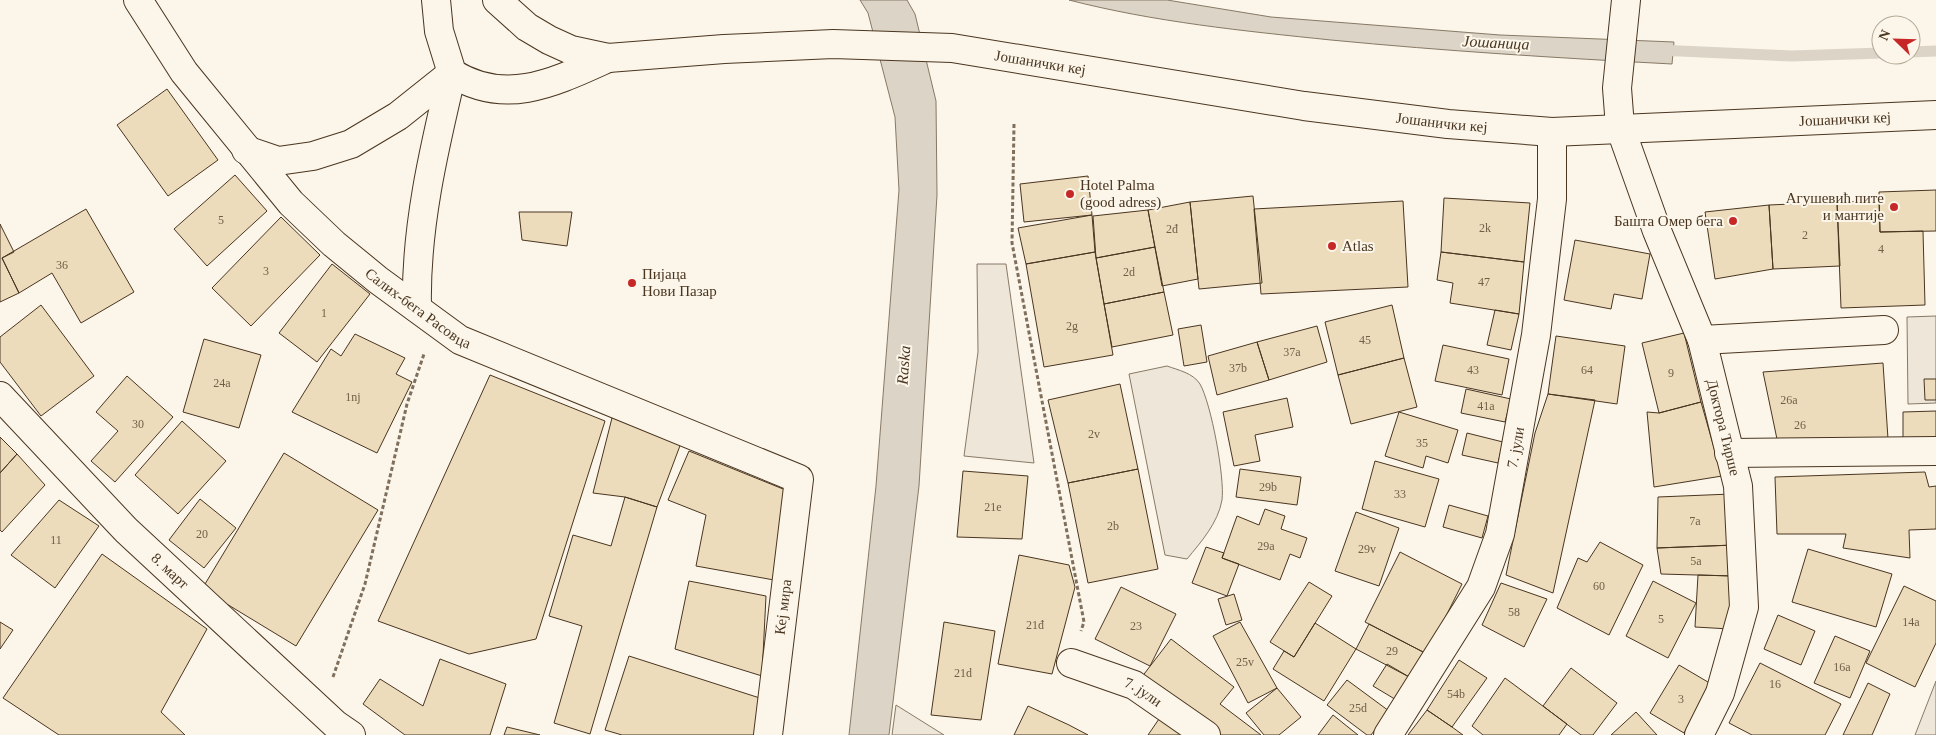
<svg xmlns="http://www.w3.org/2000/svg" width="1936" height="735" viewBox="0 0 1936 735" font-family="'Times New Roman',serif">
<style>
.green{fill:#ede6d9;stroke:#887966}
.water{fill:#dcd4c6;stroke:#887966}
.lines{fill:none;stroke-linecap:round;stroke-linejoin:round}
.stream{stroke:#dcd4c6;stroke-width:11}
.building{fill:#ecdcbc;stroke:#4a3520}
.minor-casing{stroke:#4a3520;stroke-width:30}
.major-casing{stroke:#4a3520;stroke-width:30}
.path{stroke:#7f6f5c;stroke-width:3;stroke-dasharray:4 2.5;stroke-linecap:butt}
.minor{stroke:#fbf6e9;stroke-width:28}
.major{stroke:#fbf6e9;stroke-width:28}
.poi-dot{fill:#c62828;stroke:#fbf6e9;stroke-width:2}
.labels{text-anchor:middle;stroke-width:4;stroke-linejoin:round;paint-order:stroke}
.number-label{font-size:12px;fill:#725f47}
.street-label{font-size:15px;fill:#4a3520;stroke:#fbf6e9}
.poi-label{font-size:15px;fill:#4a3520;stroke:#fbf6e9;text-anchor:start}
.water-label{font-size:16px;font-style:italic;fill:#4a3520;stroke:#fbf6e9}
</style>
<rect width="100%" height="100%" fill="#fbf6e9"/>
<!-- green -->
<path class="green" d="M977,264h29l28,199 -70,-7 14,-104z
M1936,316v87l-28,1 -1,-87z
M1167,366c11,4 26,7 33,18 11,19 25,94 22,116 -4,23 -21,42 -35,59l-22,-4 -36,-181z
M1936,681v54h-21z
M896,705l48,30h-52z"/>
<!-- water -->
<path class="water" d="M860,0h47l8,14 21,87 1,94 -18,291 -30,249h-40l27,-249 23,-296 -4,-73 -27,-104z
M1069,0h98l104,17 229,18 174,7 -2,22c-114,-6 -227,-13 -341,-24 -87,-9 -177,-18 -262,-40z"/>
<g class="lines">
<!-- stream -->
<path class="stream" d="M1658,50l134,6 89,-3
M1911,52l25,-1"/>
</g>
<!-- building -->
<path class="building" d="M167,89l51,71 -50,36 -51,-71z
M235,175l32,36 -60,55 -33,-37z
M1088,176l4,39 -68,7 -4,-38z
M1936,190v41l-56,1 -1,-40z
M1253,196l9,87 -63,6 -9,-87z
M1444,198l86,5 -6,59 -83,-10z
M1403,201l5,86 -147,7 -7,-85z
M1879,201l1,31 43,-1 2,74 -84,3 -4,-106z
M1190,202l8,77 -36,7 -14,-76z
M1837,202l3,64 -67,3 -4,-64z
M1769,205l4,64 -58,10 -10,-67z
M86,209l48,83 -53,31 -29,-50 -33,20 -17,-35z
M1148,210l7,37 -59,11 -3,-42z
M519,212h53l-5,34 -45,-6z
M1092,215l3,37 -69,12 -8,-36z
M281,217l39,38 -69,71 -39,-38z
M0,224l14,28 -12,6 17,35 -19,9z
M1575,240l75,14 -8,45 -28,-5 -3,15 -47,-9z
M1155,247l9,45 -60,12 -8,-46z
M1095,252l18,103 -69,12 -18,-103z
M1441,252l83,10 -5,52 -69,-11 3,-20 -16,-3z
M332,264l38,30 -53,68 -38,-29z
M1164,292l9,43 -61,12 -8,-43z
M41,305l53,71 -53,40 -41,-54v-25z
M1392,305l12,53 -66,17 -13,-53z
M1495,310l24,4 -8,36 -24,-5z
M1201,325l6,37 -23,4 -6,-37z
M1317,326l10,36 -58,18 -12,-38z
M1684,333l17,69 -42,11 -17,-70z
M355,334l50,24 -9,16 16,8 -35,71 -85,-41 39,-63 10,7z
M1556,336l69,10 -8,58 -69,-10z
M204,339l57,16 -22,73 -56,-16z
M1257,342l12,38 -52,15 -9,-39z
M1443,345l66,14 -7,36 -67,-14z
M1404,358l13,49 -66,17 -13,-49z
M1883,363l5,76 -110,5 -15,-72z
M490,375l115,46 -69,218 -67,15 -91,-33z
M127,376l46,41 -58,65 -24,-21 27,-30 -22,-19z
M1924,379h12v21h-11z
M1120,384l18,85 -70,14 -20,-83z
M1466,389l45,10 -6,23 -44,-9z
M1548,394l47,6 -42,193 -47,-18 29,-142z
M1287,398l6,29 -38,8 5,26 -26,5 -11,-54z
M1701,402l21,74 -68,11 -7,-75 12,1z
M1936,411v26l-33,2v-27z
M1399,412l59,18 -10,33 -22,-7 -3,12 -38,-12z
M613,414l68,29 -24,64 -32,-10 -32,-4z
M182,421l44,40 -48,53 -43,-39z
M1467,433l36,9 -5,21 -36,-8z
M0,437l17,17 -17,19z
M689,451l99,40 -14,89 -78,-14 10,-51 -38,-15z
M284,453l94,57 -82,136 -94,-57z
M17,454l28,31 -43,47 -2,-2v-57z
M1375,461l64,18 -14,48 -63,-18z
M1138,469l20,100 -70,14 -20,-100z
M1240,469l61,8 -4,28 -61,-8z
M963,471l65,5 -6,63 -65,-2z
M1925,472l4,15 7,-1v43l-27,1 1,28 -67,-10 3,-14h-69l-2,-57z
M1731,494l3,51 -77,3 1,-51z
M625,497l32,10 -67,227 -36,-11 28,-97 -33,-10 24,-81 38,11z
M200,499l36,29 -32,40 -35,-28z
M59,500l40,26 -44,62 -44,-33z
M1449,505l39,11 -6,22 -39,-11z
M1265,509l20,7 -4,13 26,9 -7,20 -10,-4 -10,26 -58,-22 15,-42 22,9z
M1356,512l43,16 -20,58 -44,-15z
M1600,542l43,23 -34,70 -52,-27 21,-50 9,4z
M1734,545l-1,31 -72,-2 -4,-26z
M1206,547l18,6 -2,5 17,6 -12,32 -35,-13z
M1808,549l84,25 -16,53 -84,-25z
M1400,552l62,32 -35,70 -62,-32z
M102,554l105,75 -46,83 24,23h-126l-56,-37z
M1019,555l50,10 6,22 -23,87 -54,-10z
M1698,575l35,1 -3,53 -35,-2z
M689,581l77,15 -4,80 -87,-27z
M1653,581l43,22 -28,55 -42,-22z
M1309,582l23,14 -38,61 -24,-15z
M1501,583l46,16 -23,48 -42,-22z
M1904,586l32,15v42l-21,44 -49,-24z
M1121,587l55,27 -26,52 -55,-27z
M1234,594l8,26 -16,5 -8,-26z
M1778,615l37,16 -14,34 -37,-16z
M0,622l13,8 -13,19z
M944,622l51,9 -14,89 -50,-5z
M1240,622l37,66 -29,15 -35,-67z
M1315,623l41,26 -32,52 -51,-32 11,-18 10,6z
M1369,624l58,30 -16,24 -55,-29z
M1835,636l35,15 -20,47 -36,-15z
M1171,639l63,48 -14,17 41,31h-46l-74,-57z
M629,656l137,44 -12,35h-132l-17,-5z
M440,659l66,25 -16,51h-85l-42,-31 17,-25 43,27z
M1459,660l28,18 -35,49 -25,-17z
M1760,663l81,41 -16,31h-73l-23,-12z
M1387,664l24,14 -13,23 -25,-15z
M1679,665l34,20 -29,48 -34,-20z
M1571,668l46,35 -24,32h-12l-38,-29z
M1505,678l62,46 -8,11h-76l-11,-9z
M1347,680l42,31 -18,24h-4l-40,-30z
M1868,683l22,11 -18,41h-29z
M1277,688l24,29 -22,18h-15l-18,-22z
M1028,706l41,19 19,10h-74z
M1427,710l25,17 11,8h-55z
M1636,712l21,23h-46z
M1333,715l25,20h-40z
M1161,716l24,19h-37z
M507,727l33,8h-36z"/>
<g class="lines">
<!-- minor casing -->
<g class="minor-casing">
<g id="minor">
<path id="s1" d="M138,0l46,72 107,131 43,41 44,36 82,60 339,139 -31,256"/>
<path id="s2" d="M1626,0l-9,88 3,39 37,104 45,109 36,146 6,121 -24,86 -21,42"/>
<path d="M246,150l32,11 35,-5 38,-12 47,-28 54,-43"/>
<path d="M417,308c-2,-79 17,-159 35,-235"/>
<path d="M1702,340l182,-10"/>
<path id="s3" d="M0,396l126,134 209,194 16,11"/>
<path d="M1729,453l207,-2"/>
<path id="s4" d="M1071,663l63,22 72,50"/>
<path id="s5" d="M1388,735l93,-148 19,-53 36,-199 16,-136v-67"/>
</g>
</g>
<!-- major casing -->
<g class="major-casing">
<g id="major">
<path d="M436,0l3,31 13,42c54,34 103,9 156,-15"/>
<path id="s6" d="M497,0l30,27 22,13 22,10 37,8 116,-9 109,-5 119,4 352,58 144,18 104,8 384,-17"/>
</g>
</g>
<!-- path -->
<path class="path" d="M1014,124l-2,119 72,379 -3,9
M333,677l32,-93 42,-180 17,-50"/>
<!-- minor -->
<use href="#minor" class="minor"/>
<!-- major -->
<use href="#major" class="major"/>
</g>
<!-- markers -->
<g class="poi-dot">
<circle cx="1070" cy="194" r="5"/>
<circle cx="1894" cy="207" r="5"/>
<circle cx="1733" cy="221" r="5"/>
<circle cx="1332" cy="246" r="5"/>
<circle cx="632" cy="283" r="5"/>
</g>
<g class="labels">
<!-- number labels -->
<g class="number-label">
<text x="221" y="224">5</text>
<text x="1485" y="232">2k</text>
<text x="1172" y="233">2đ</text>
<text x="1805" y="239">2</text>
<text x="1881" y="253">4</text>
<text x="62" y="269">36</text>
<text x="266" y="275">3</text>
<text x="1129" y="276">2d</text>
<text x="1484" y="286">47</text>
<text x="324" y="317">1</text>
<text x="1072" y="330">2g</text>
<text x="1365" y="344">45</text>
<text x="1292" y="356">37a</text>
<text x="1238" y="372">37b</text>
<text x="1473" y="374">43</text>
<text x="1587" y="374">64</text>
<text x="1671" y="377">9</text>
<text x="222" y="387">24a</text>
<text x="353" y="401">1nj</text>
<text x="1789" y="404">26a</text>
<text x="1486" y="410">41a</text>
<text x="138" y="428">30</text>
<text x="1800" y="429">26</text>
<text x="1094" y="438">2v</text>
<text x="1422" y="447">35</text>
<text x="1268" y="491">29b</text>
<text x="1400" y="498">33</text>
<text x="993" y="511">21e</text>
<text x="1695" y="525">7a</text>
<text x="1113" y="530">2b</text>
<text x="202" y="538">20</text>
<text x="56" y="544">11</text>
<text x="1266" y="550">29a</text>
<text x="1367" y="553">29v</text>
<text x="1696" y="565">5a</text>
<text x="1599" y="590">60</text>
<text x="1514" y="616">58</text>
<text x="1661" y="623">5</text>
<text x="1911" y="626">14a</text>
<text x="1035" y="629">21đ</text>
<text x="1136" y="630">23</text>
<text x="1392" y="655">29</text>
<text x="1245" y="666">25v</text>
<text x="1842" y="671">16a</text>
<text x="963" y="677">21d</text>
<text x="1775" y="688">16</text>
<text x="1456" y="698">54b</text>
<text x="1681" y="703">3</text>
<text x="1358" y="712">25d</text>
</g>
<!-- street labels -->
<g class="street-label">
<text dy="5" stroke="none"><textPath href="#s6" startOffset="562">Јошанички кеј</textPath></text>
<text dy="5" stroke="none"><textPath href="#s6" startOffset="1372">Јошанички кеј</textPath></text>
<text dy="5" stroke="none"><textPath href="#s6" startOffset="968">Јошанички кеј</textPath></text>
<text dy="5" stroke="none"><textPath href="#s1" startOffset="420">Салих-бега Расовца</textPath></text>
<text dy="5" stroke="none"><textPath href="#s2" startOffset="446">Доктора Тирше</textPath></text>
<text dy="5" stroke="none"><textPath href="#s5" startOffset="319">7. јули</textPath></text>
<text dy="5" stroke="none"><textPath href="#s3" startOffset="244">8. март</textPath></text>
<text transform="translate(783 607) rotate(-83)" y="5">Кеј мира</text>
<text dy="5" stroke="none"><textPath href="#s4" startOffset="78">7. јули</textPath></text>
</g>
<!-- poi labels -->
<g class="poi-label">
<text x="1080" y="190">Hotel Palma<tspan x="1080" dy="17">(good adress)</tspan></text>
<text x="1884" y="203" text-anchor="end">Агушевић пите<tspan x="1884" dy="17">и мантије</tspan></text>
<text x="1723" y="226" text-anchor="end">Башта Омер бега</text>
<text x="1342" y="251">Atlas</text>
<text x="642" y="279">Пијаца<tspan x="642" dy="17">Нови Пазар</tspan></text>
</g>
<!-- water labels -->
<g class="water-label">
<text transform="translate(1496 42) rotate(3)" y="6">Јошаница</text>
<text transform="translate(903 365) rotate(-86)" y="6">Raska</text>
</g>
</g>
<!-- north arrow -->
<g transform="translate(1896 40) rotate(293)"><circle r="24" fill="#fbf6e9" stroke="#b4a999"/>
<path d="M0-4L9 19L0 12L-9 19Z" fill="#c62828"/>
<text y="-8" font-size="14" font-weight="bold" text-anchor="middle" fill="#4a3520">N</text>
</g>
</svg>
